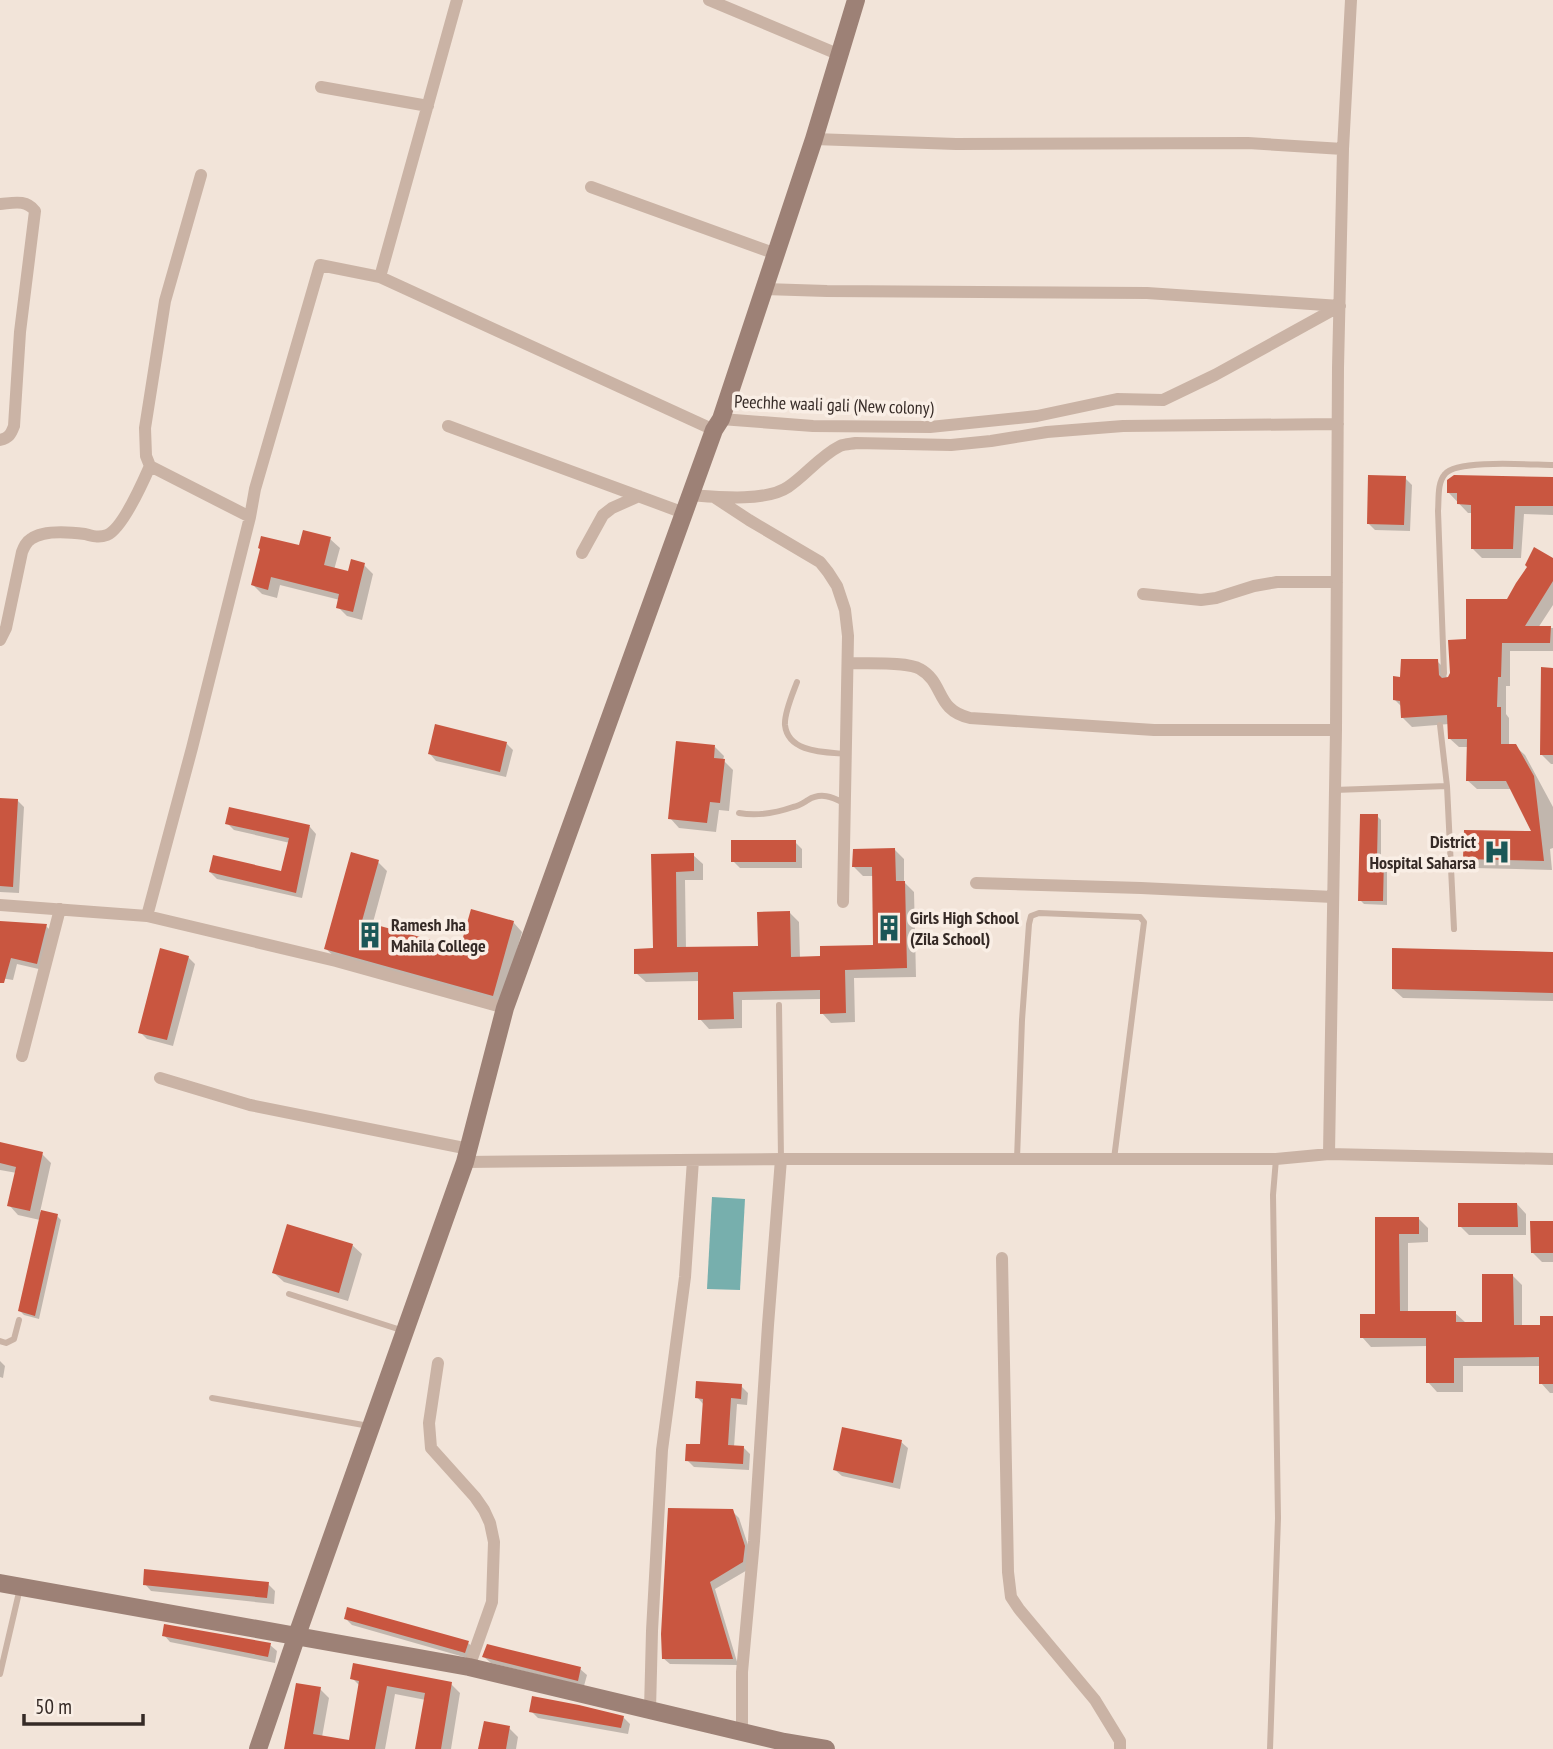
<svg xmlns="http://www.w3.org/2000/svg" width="1553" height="1749" viewBox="0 0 1553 1749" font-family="'PT Sans Narrow',sans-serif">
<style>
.water{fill:#77afad}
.shadow{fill:#0003}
.building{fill:#c95640}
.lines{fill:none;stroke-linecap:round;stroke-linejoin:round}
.lane{stroke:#cab3a5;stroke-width:6}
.street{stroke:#cab3a5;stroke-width:12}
.secondary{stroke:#9d8176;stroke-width:18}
.labels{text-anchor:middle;stroke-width:7;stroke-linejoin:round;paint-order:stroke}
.street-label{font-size:18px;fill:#352a26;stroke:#f9eee5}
.poi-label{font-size:18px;font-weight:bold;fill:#352a26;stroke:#f9eee5;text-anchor:start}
</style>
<rect width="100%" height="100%" fill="#f2e4d9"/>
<!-- water -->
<path class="water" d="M712,1197l33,2 -5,91 -33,-1z"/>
<!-- shadow -->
<path class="shadow" d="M1405,478l7,7 -2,46 -35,-1 -7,-7z
M1553,479v36l-29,-1 -3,44h-39l-10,-10 1,-35h-5l-19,-20z
M330,539l10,9 -6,22 16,3 14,-8 9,9 -11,46 -15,-4 -9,-9 2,-7 -60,-15 -3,13 -15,-4 -9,-9 47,-37z
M1553,560v45l-15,23h15v23h-43v35h-4v28l3,4v28h6l10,9 28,52v41l-3,1 2,21 -78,-2 -9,-10 69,-25 -22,-44h-35l-10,-9 1,-33h-9l-10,-9v-14l-37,3 -10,-10v-10l-7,-7 7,-21 35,-18 9,9 1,12 20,-41z
M1553,669v95h-2l-10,-10z
M506,743l7,7 -7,27 -70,-16 -6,-7z
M715,747l9,9 -1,4 10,10 -4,41 -10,-1 -3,22 -37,-4 -9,-10z
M0,799l17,1 7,7 -5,86 -19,-1z
M1377,816l4,4v40h2l4,4v41l-23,-1 -4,-4z
M227,823l83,4 6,7 -14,64 -85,-19 -7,-7 73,1 7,-30 -56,-13z
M795,842l7,7v19h-62l-7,-7z
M895,850l9,9v23l10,10 2,85 -62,1 1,44 -24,1 -9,-10 -1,-14 -79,1v28l-33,1 -9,-10 -1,-38 -53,1 -10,-9 19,-23 -2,-94 40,-1 10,9v16h-18l1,69 73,-2 31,-34 9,9 1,36h22l53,-11 -2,-71h-10l-9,-9z
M378,862l9,9 -15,55 89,24 52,-28 9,10 -20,72 -166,-46 -10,-9z
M0,922l46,4 7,7 -10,37 -26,-6 -4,16 -13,-2z
M1553,953v48l-150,-3 -10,-9z
M188,957l7,7 -22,82 -26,-7 -7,-7z
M0,1144l42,10 9,9 -11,49 17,4 4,4 -22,99 -15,-4 -4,-4 20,-91 -22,-5 -9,-10 8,-32 -17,-3z
M1517,1204l9,10v21h-57l-9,-9z
M1418,1218l10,10v14l-20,1v70h47l10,9 19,2 29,-48 9,9v41h20l11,-8v75h-3l-9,-10v-17h-78v26h-26l-9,-10 -1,-36 -56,1 -9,-10 15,-21 -1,-97z
M1553,1222v40h-11l-10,-10z
M352,1245l10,9 -14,47 -64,-19 -10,-9z
M0,1361l5,5 -2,12 -3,-1z
M741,1386l7,7 -1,12 -10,-1 -3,43h9l7,7 -1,16 -55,-3 -7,-7 15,-14 2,-41 -7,-8z
M901,1442l7,6 -8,41 -58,-13 -7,-6z
M732,1511l7,7 12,36 -2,15 -34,20 23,76 -68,-1 -7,-6z
M145,1584h123l7,7 -1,13 -123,-13z
M345,1618l123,25 7,6 -4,10 -119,-34z
M164,1635l106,10 7,6 -2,12 -105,-21z
M484,1657l96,12 7,6 -3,11 -93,-23z
M352,1678l99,6 9,9 -9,56h-34l9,-49 -31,-6 -10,55h-99l34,-60 9,9 -7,39 28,5 10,-56z
M531,1711l92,6 7,7 -2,10 -90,-16z
M509,1728l9,9 -2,12h-36z"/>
<!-- building -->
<path class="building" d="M1368,475l38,1 -2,49 -37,-1z
M1454,475l99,2v29h-38l-2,43h-42v-44l-14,-1v-11h-10v-13z
M303,530l28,7 -7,28 24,6 3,-12 14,4 -12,49 -17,-4 3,-14 -68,-17 -3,13 -17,-5 9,-36 -2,-1 3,-12 38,9z
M1534,547l19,11v23l-28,45h26l-1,17h-48l-1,34h-3l-1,30h4v37h15l18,32 10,85 -81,-2 1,-29 67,1 -25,-50h-40l1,-42h-19l-1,-24 -46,3 -1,-17 -7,-1v-24l7,1 1,-18h37l1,16 3,3 6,-1 2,-4 -2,-33 18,-1v-40h41l9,-16 11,-16 -2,-2z
M1541,667l12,1v87h-13z
M435,724l72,18 -7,30 -72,-18z
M676,741l39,4 -1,13 11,1 -5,44 -10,-1 -3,21 -39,-4z
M0,798l18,1 -5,88 -13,-1z
M229,807l81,18 -14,68 -87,-21 4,-17 68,16 8,-33 -64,-14z
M1360,814h18l-1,44h7l-1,43h-25z
M731,840h65v22h-65z
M895,848l1,33h9l2,87 -62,2 1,43 -26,1v-24l-87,2 1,27 -36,1v-48l-64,2v-25l19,-1 -2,-94 43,-1v18l-18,1 1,75 81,-1 -1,-34 33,-1 1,46 29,-1v-10l53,-1 -1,-78h-20l1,-18z
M351,852l28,8 -17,61 98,27 11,-39 43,12 -21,75 -169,-47z
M0,921l47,3 -10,40 -26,-6 -7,25h-4z
M160,948l29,8 -22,84 -29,-7z
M1392,948l161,4v41l-161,-4z
M0,1142l43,10 -13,59 -23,-5 9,-39 -16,-4z
M1458,1203h59l1,24h-60z
M41,1210l17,4 -23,102 -17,-5z
M1375,1217h44v17h-20l1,77h56v11h26v-48h31l1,51h26v-9h13v68h-14v-27l-85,1v25h-28v-45h-66v-24h15z
M1530,1221h23v32h-22z
M287,1224l66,20 -14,49 -67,-20z
M696,1381l46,3 -1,15 -10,-1 -3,47 16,1 -1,18 -58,-3 1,-17h14l3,-45 -8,-1z
M842,1427l60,13 -9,43 -60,-13z
M668,1508l65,1 12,37 -2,16 -33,20 23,77h-71l-1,-25z
M144,1569l125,13 -2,16 -124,-13z
M347,1607l122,34 -4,12 -3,-1 -118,-33z
M164,1624l107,19 -3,14 -106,-21z
M487,1644l94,23 -3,14 -96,-24z
M353,1663l99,19 -11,67h-26l10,-56 -38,-7 -12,63h-91l12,-66 25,4 -8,47 36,6 10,-59 -9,-2z
M532,1696l47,9 45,11 -3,12 -92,-16z
M484,1721l26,5 -4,23h-28z"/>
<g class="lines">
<!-- lane -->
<path class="lane" d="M1444,673l-6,-162c1,-12 -1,-28 7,-37 12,-15 88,-9 108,-9
M797,682c-4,11 -13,31 -12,43 3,28 40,27 61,29
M1440,725l7,61 7,143
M1334,790l113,-4
M739,813c18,3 37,0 54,-6 6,-1 10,-4 15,-7 13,-8 24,-3 36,3
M779,1005l2,154
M1017,1159l5,-139 7,-96 2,-8 8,-3 101,4 4,5 -30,237
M289,1294l115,37
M0,1341l6,2 8,-4 5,-19
M212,1398l157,28
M0,1674l20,-86
M1270,1749l8,-231 -5,-323 3,-36"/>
<!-- street -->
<path class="street" d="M709,0l131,55
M321,87l107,19
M814,139l142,5 292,-1 95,6
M201,175l-36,126 -20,127 1,28 4,10 100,51
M591,187l185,67
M0,204c13,-1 26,-5 35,7l-15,121 -6,94c-3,8 -5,12 -14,14
M380,277l77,-277
M764,289l63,2 320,2 193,13
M721,419l92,7 117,1 107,-11 80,-17 46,1 52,-25 125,-69
M448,426l236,87
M691,495c26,2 75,7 97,-8 18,-12 32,-31 52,-41 5,-2 11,-2 16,-3l95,2 40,-4 56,-9 76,-6 215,-2
M714,497l35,23 71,42 8,10 9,14 8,24 3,26 -5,266
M582,553l21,-38 9,-7 27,-12
M1143,594l58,6 15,-2 38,-12 23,-4h60
M0,640l6,-12 16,-76c2,-5 4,-10 9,-13 12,-9 39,-7 54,-5 7,2 14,4 22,1 15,-6 36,-53 43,-69
M848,663c17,1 59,-2 72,6 25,14 15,41 50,49l184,12h182
M976,883l165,5 192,9
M0,905l147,11 189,45 169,47
M147,916l45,-168 58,-231 5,-28 65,-224 60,12 334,153
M22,1056l38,-147
M160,1078l90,27 219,44
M1329,1154l7,-424 2,-362 5,-219 8,-149
M465,1162l316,-3h495l53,-5 224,5
M1002,1258l6,314 3,25 8,12 76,91 25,41v8
M438,1363l-9,60 2,25 44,49 9,13 6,13 4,19 -2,60 -23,65
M650,1710l2,-79 10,-181 23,-173 8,-117
M742,1732v-60l12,-131 14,-216 13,-166"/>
<!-- secondary -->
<path class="secondary" d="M0,1583l469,84 315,75 42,7
M258,1749l39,-114 168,-473 40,-154 209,-578 7,-11 93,-280 42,-139"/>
</g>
<!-- icons -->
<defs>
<g id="hospital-bare" transform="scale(2.1)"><path d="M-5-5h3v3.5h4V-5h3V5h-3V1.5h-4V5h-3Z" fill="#1b5757" stroke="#f9eee5" stroke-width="2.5" paint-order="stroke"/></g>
<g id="building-bare" transform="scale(2.1)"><path d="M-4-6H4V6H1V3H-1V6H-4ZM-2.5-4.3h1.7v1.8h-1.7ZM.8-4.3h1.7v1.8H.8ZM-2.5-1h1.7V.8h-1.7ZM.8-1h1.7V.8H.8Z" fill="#1b5757" stroke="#f9eee5" stroke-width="2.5" paint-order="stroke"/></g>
</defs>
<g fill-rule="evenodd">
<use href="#hospital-bare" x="1497" y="852"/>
<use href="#building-bare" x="889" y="928"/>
<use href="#building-bare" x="370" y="935"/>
</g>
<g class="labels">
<!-- street labels -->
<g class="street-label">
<text transform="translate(834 405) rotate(2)" y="6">Peechhe waali gali (New colony)</text>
</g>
<!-- poi labels -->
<g class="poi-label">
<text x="1476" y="848" text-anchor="end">District<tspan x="1476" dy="21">Hospital Saharsa</tspan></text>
<text x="910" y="924">Girls High School<tspan x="910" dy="21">(Zila School)</tspan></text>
<text x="391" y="931">Ramesh Jha<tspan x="391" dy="21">Mahila College</tspan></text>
</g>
</g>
<!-- scale -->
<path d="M24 1714v10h119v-10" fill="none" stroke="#352a26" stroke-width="3.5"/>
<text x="35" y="1714" font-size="21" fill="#352a26" stroke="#f9eee5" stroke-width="5" paint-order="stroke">50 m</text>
</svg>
